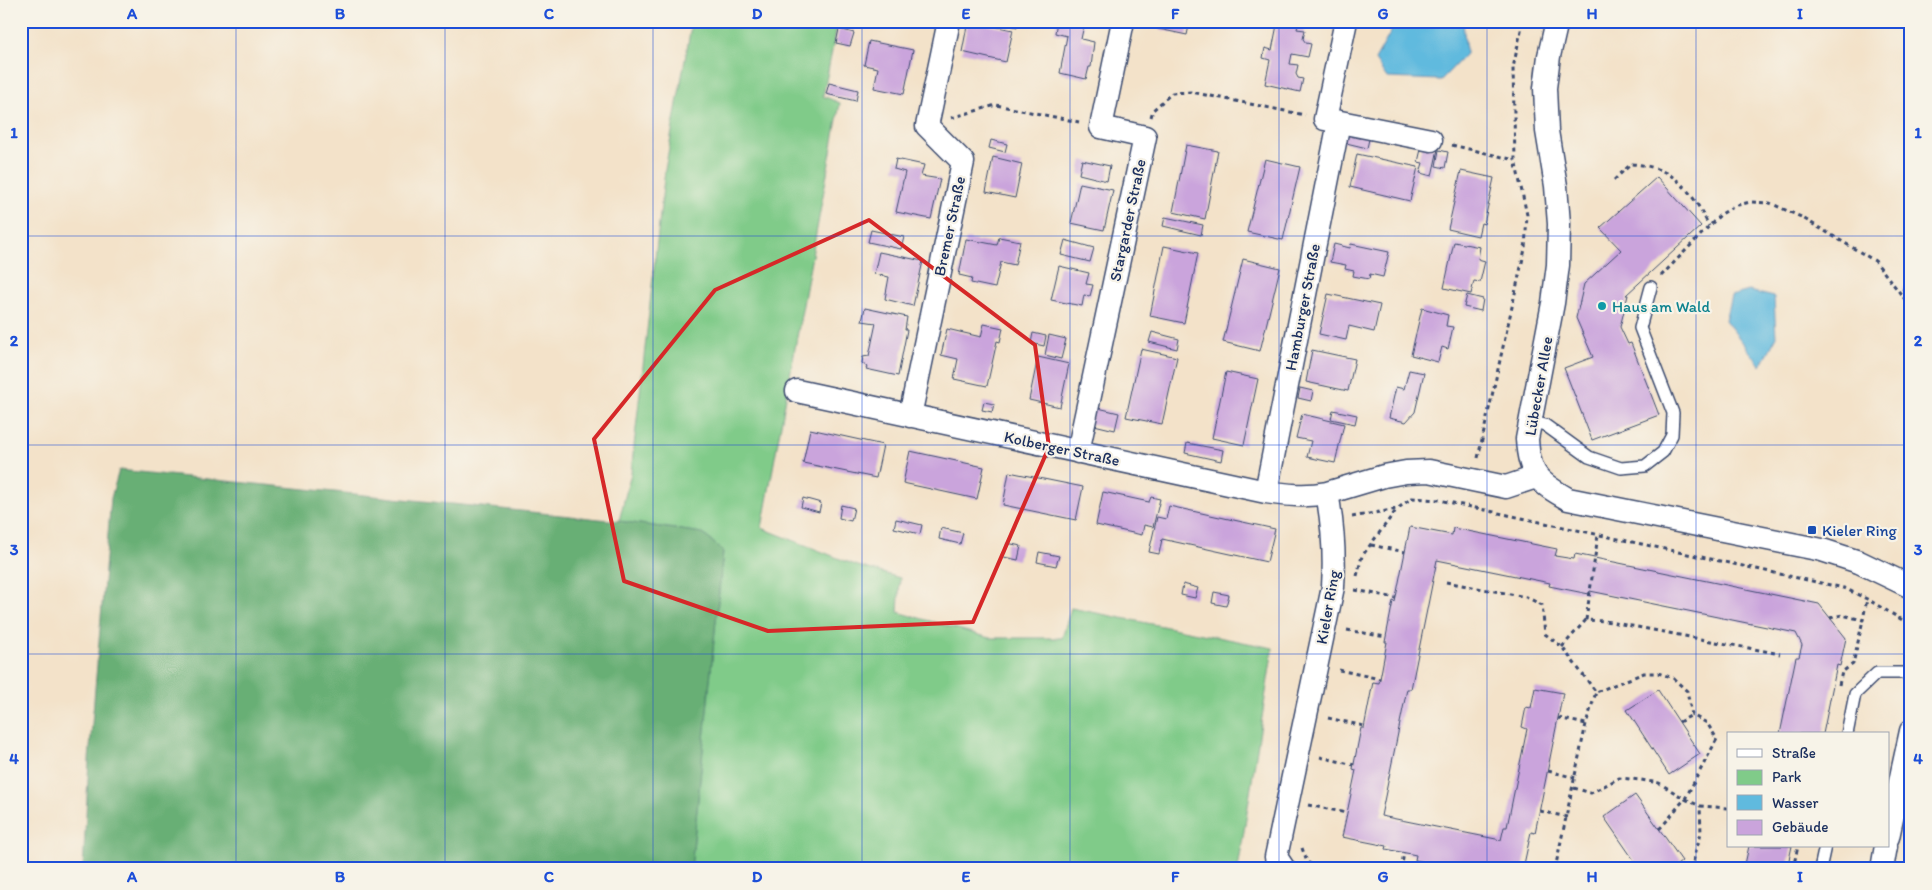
<svg xmlns="http://www.w3.org/2000/svg" width="1932" height="890" viewBox="0 0 1932 890" font-family="Itim,sans-serif">
<style>
.green{fill:#80cb89;stroke:#4e7d74}
.forest{fill:#68af75;stroke:#426f6a}
.water{fill:#60bade;stroke:#3e749e}
.building{fill:#caa4dc}
.lines{fill:none;stroke-linecap:round;stroke-linejoin:round}
.lane-casing{stroke:#3b4a6e;stroke-width:14}
.street-casing{stroke:#3b4a6e;stroke-width:25}
.path{stroke:#3b4a6e;stroke-width:3;stroke-dasharray:4 4;stroke-linecap:butt}
.lane{stroke:#fff;stroke-width:11}
.street{stroke:#fff;stroke-width:22}
.marked{fill:none;stroke:#d62828;stroke-width:4;stroke-linejoin:round}
.grid{fill:none;stroke:#1d4ed8;stroke-width:1;stroke-opacity:0.55}
.culture-dot{fill:#0f9aa8;stroke:#f7f3e8;stroke-width:2}
.transit-dot{fill:#1a4fb4;stroke:#f7f3e8;stroke-width:2}
.labels{text-anchor:middle;stroke-width:4.5;stroke-linejoin:round;paint-order:stroke}
.street-label{font-size:16px;fill:#1b2f5e;stroke:#f7f3e8}
.culture-label{font-size:16px;fill:#0d838f;stroke:#f7f3e8;text-anchor:start}
.transit-label{font-size:16px;fill:#164399;stroke:#f7f3e8;text-anchor:start}
.neatline{fill:none;stroke:#1d4ed8;stroke-width:2}
.grid-label{font-size:16px;text-anchor:middle;font-weight:bold;fill:#1d4ed8}
</style>
<rect width="100%" height="100%" fill="#f7f3e8"/>
<filter id="ink" filterUnits="userSpaceOnUse"><feTurbulence type="fractalNoise" baseFrequency=".02" numOctaves="2"/><feDisplacementMap in="SourceGraphic" scale="10" xChannelSelector="R" yChannelSelector="G"/><feConvolveMatrix kernelMatrix="1 2 1 2 8 2 1 2 1" color-interpolation-filters="sRGB"/></filter>
<filter id="wash" filterUnits="userSpaceOnUse"><feTurbulence type="fractalNoise" baseFrequency=".0096" numOctaves="4" result="noise"/><feDisplacementMap in="SourceGraphic" scale="20" xChannelSelector="R" yChannelSelector="G"/><feGaussianBlur stdDeviation="1.12" result="paint"/><feColorMatrix in="noise" values="0 0 0 0 0 0 0 0 0 0 0 0 0 0 0 0 0 1.4 0 .05"/><feComposite in="paint" operator="in"/></filter>
<g filter="url(#wash)">
<rect width="100%" height="100%" fill="#f3e2c9"/>
<!-- green -->
<path class="green" d="M692,21h146l-15,75 17,7 -78,425 96,38 42,12 -2,34 92,26h72l9,-30 202,40 -35,221h-547l32,-318 -21,-18 -83,-12 12,-48 34,-303z"/>
<!-- forest -->
<path class="forest" d="M119,470l500,51 83,12 21,18 -32,318h-608l6,-109 22,-262z"/>
<!-- water -->
<path class="water" d="M1397,21h66l3,33 -25,26 -54,-2 -12,-18z
M1749,291l25,6 2,41 -15,28 -36,-46 6,-24z"/>
<g id="blocks">
<!-- building -->
<path class="building" d="M968,21l45,9 -7,32 -44,-10z
M996,21h22l-1,6z
M1057,21l27,4 -3,14 13,3 -3,25h-2l-3,12 -26,-6 7,-37 -12,-3z
M1155,21h35l-3,14 -33,-7z
M1271,21h28l-2,8 8,1 -2,9 3,4 5,1 -3,13 -16,-3 -2,10 8,1 -2,9 2,4 5,1 -3,13 -35,-8 5,-24 -7,-2 2,-10 7,2 5,-25 -6,-2z
M839,29l15,4 -4,13 -14,-3z
M869,41l44,9 -9,44 -30,-6 4,-20 -14,-3z
M829,83l29,7 -2,11 -30,-7z
M1346,129l24,6 -3,13 -25,-6z
M991,140l16,4 -2,8 -16,-4z
M1186,145l32,6 -13,68 -32,-7z
M1422,145l16,4 -6,27 -12,-3 3,-10 -5,-1z
M1439,150l9,2 -3,16 -9,-2z
M1357,154l61,13 -8,34 -60,-14z
M993,157l29,7 -7,34 -29,-6z
M896,159l28,6 -3,11 19,3 -9,40 -35,-7 9,-40 -11,-3z
M1265,159l35,8 -17,73 -36,-8z
M1082,160l28,6 -3,15 -28,-7z
M1461,171l33,7 -10,46 -3,-1 -3,13 -30,-7z
M1657,177l44,49 -75,69h2l-8,32 8,17 3,-1 28,72 -67,25 -28,-72 29,-11 -17,-39 8,-34 37,-34 -21,-22z
M1080,183l33,7 -9,40 -33,-7z
M1165,217l38,8 -2,10 -38,-9z
M871,230l33,7 -3,12 -33,-7z
M999,237l21,4 -5,24 -14,-3 -6,26 -24,-5 1,-5 -13,-3 7,-36 31,6z
M1065,240l29,8 -4,14 -29,-7z
M1454,242l26,5 -2,12 7,2 -5,21 -6,-1 -3,13 -27,-6z
M1334,244l16,4 1,-4 38,8 -6,25 -13,-3 -1,5 -16,-3 1,-5 -9,-2 1,-4 -16,-3z
M1164,246l34,7 -14,70 -34,-7z
M879,252l44,9 -10,45 -28,-7 4,-22 -15,-3z
M1243,259l37,9 -20,83 -37,-9z
M1059,266l30,7 -3,11 7,1 -3,11 -6,-1 -2,11 -31,-6z
M1911,283v19l-9,-13z
M1328,294l52,11 -6,27 -25,-6 -3,14 -27,-6z
M1467,295l16,4 -2,12 -17,-4z
M865,308l42,9 -2,13h2l-9,46 -32,-7 1,-2 -5,-4 1,-6 6,-1 7,-33 -14,-2z
M1422,308l26,7 -2,11 7,1 -5,22 -6,-2 -4,15 -27,-7z
M984,324l19,4 -3,14 -3,-1 -10,45 -33,-7 4,-20 -17,-4 6,-26 34,8z
M1152,332l27,7 -2,10 -28,-7z
M1033,333l13,3 -2,10 -13,-3z
M1049,335l17,4 -5,20 -16,-4z
M1141,349l36,8 -15,67 -36,-7z
M1312,350l43,9 -7,32 -42,-9z
M1038,357l31,7 -9,43 -31,-7z
M1409,370l15,3 -9,39 -9,10 -17,-4 7,-31 8,2z
M1226,372l32,7 -14,66 -32,-7z
M1300,388l13,3 -2,10 -13,-3z
M984,402l10,2 -2,8 -10,-2z
M1094,407l25,6 -4,17 -25,-6z
M1333,410l24,5 -2,9 -24,-5z
M1302,414l42,10 -9,39 -28,-6 4,-16 -15,-3z
M810,429l73,16 -7,33 -73,-15z
M1187,443l36,7 -2,11 -36,-8z
M910,451l74,16 -7,32 -74,-16z
M1009,472l74,15 -7,33 -73,-15z
M1103,492l46,10 2,-5 9,2 -7,28 -9,-2 -2,10 -46,-10z
M803,498l18,5 -2,9 -18,-5z
M841,505l13,3 -3,13 -12,-3z
M1169,506l106,23 -8,33 -105,-23 -3,15 -10,-2 8,-35 9,2z
M896,519l26,6 -2,9 -26,-6z
M1410,527l42,8 1,-7 104,21 -2,7 19,3 1,-5 244,50 27,34 -6,28 -3,-1 -14,69h-43l16,-77h3l3,-12 -6,-12 -206,-42 -1,3 -40,-8 1,-3 -113,-23 -26,129h-4l-26,127 120,24 3,-13h3l20,-98 -5,-2 4,-20 5,1 4,-20 28,5 -28,140 -4,-1 -8,37h-39l-29,-6 -1,5 -39,-8 1,-5 -30,-6 1,-3 -45,-9 14,-67 -3,-1 8,-41h3l9,-46 6,1 1,-4 7,-37h-2l1,-5 7,-36 2,1z
M941,528l22,5 -3,11 -21,-5z
M1007,543l14,3 -3,14 -14,-3z
M1039,552l20,4 -3,10 -19,-4z
M1183,584l15,4 -3,10 -14,-3z
M1214,592l15,3 -3,11 -14,-3z
M1658,690l42,64 -31,21 -42,-65z
M1635,795l47,66 -10,8h-32l-36,-52z
M1749,846h43l-5,23h-43z"/>
</g>
</g>
<g filter="url(#ink)">
<use href="#blocks" fill-opacity="0" stroke="#3b4a6e" stroke-width="1"/>
<g class="lines">
<!-- lane casing -->
<g class="lane-casing">
<path id="lane" d="M1529,421l16,4 44,32 32,11 24,-2 18,-14 9,-17 1,-22 -33,-85 11,-41
M1847,734l8,-40 22,-21h34
M1820,869l5,-23"/>
</g>
<!-- street casing -->
<g class="street-casing">
<path id="street" d="M1346,21l-21,98 106,21
M1557,21l-8,35 -4,32 2,43 9,55 3,38 -1,41 -5,38 -26,136c2,36 11,43 41,60l254,51 37,12 52,25
M797,391l469,101c21,3 40,5 61,1
M910,416l53,-254 -36,-36 22,-105
M1078,452l67,-315 -44,-10 22,-106
M1266,492l73,-370
M1888,837l23,-106
M1284,869l-8,-12 57,-270c2,-32 0,-62 -6,-94l57,-17 22,-4 23,-1 77,16 30,-10
M1882,869l4,-23"/>
</g>
<!-- path -->
<path class="path" d="M1151,117l2,-7 19,-17 19,-1 114,23
M951,118l45,-13 83,17
M1452,145l63,15
M1614,180l17,-16c43,2 61,27 78,62
M1661,276l59,-61 14,-9 16,-4 20,1 31,14 74,44 36,46
M1478,458l47,-209 2,-34 -12,-55 -2,-92 10,-47
M1352,517l45,-8 15,-11 27,2 405,88 23,11 44,26
M1371,545l34,7
M1357,576l5,-20 35,-47
M1446,582l80,15 16,8 3,29 17,13 34,45 -10,32 -31,145
M1355,590l41,8
M1830,618l12,-3 21,5 4,-21
M1586,620l12,-85
M1347,630l39,7
M1562,647l24,-27 19,1 175,33
M1339,670l41,9
M1839,685l3,-13 11,-8 10,-44
M1328,718l36,8
M1558,718l28,6
M1679,722l13,-7
M1320,757l34,8
M1548,771l28,7
M1574,788l17,5 28,-15 22,2 18,3 26,16 32,-60 -10,-16 -15,-8 -5,-24 -14,-13 -15,-5h-14l-48,19
M1308,805l39,8
M1540,811l27,6
M1659,829c10,-9 16,-20 26,-30l15,7 28,2
M1302,848l5,14 12,7
M1401,869l3,-16
M1444,869l1,-3
M1691,869l10,-36 -1,-27
M1793,869l5,-23"/>
<!-- lane -->
<use href="#lane" class="lane"/>
<!-- street -->
<use href="#street" class="street"/>
</g>
</g>
<!-- marked area -->
<path class="marked" d="M869,220l166,125 14,102 -76,175 -205,9 -144,-50 -30,-142 121,-149z"/>
<!-- grid -->
<path class="grid" d="M236,21v848M445,21v848M653,21v848M862,21v848M1070,21v848M1279,21v848M1487,21v848M1696,21v848M21,236h1890M21,445h1890M21,654h1890"/>
<!-- markers -->
<circle class="culture-dot" cx="1602" cy="306" r="5"/>
<rect class="transit-dot" x="1807" y="525" width="10" height="10" rx="2.5"/>
<g class="labels">
<!-- street labels -->
<g class="street-label">
<text transform="translate(1127 220) rotate(-78)" y="6">Stargarder Straße</text>
<text transform="translate(949 226) rotate(-78)" y="6">Bremer Straße</text>
<text transform="translate(1302 307) rotate(-79)" y="6">Hamburger Straße</text>
<text transform="translate(1538 386) rotate(-80)" y="6">Lübecker Allee</text>
<text transform="translate(1062 448) rotate(12)" y="6">Kolberger Straße</text>
<text transform="translate(1327 607) rotate(-80)" y="6">Kieler Ring</text>
</g>
<!-- culture labels -->
<g class="culture-label">
<text x="1612" y="312">Haus am Wald</text>
</g>
<!-- transit labels -->
<g class="transit-label">
<text x="1822" y="536">Kieler Ring</text>
</g>
</g>
<!-- margin -->
<rect width="1932" height="890" fill="none" stroke="#f7f3e8" stroke-width="55"/>
<!-- legend -->
<rect x="1727" y="732" width="162" height="115" fill="#f7f3e8" stroke="#9fa5b1"/>
<rect x="1737" y="749" width="25" height="8" fill="#ffffff" stroke="#9fa5b1"/>
<text x="1772" y="758" font-size="15" fill="#1b2f5e">Straße</text>
<rect x="1737" y="770" width="25" height="15" fill="#80cb89" stroke="#9fa5b1"/>
<text x="1772" y="782" font-size="15" fill="#1b2f5e">Park</text>
<rect x="1737" y="795" width="25" height="15" fill="#60bade" stroke="#9fa5b1"/>
<text x="1772" y="808" font-size="15" fill="#1b2f5e">Wasser</text>
<rect x="1737" y="820" width="25" height="15" fill="#caa4dc" stroke="#9fa5b1"/>
<text x="1772" y="832" font-size="15" fill="#1b2f5e">Gebäude</text>
<rect x="28" y="28" width="1876" height="834" class="neatline"/>
<g class="grid-label">
<text x="132" y="19">A</text>
<text x="340" y="19">B</text>
<text x="549" y="19">C</text>
<text x="757" y="19">D</text>
<text x="966" y="19">E</text>
<text x="1175" y="19">F</text>
<text x="1383" y="19">G</text>
<text x="1592" y="19">H</text>
<text x="1800" y="19">I</text>
<text x="14" y="138">1</text>
<text x="1918" y="138">1</text>
<text x="14" y="346">2</text>
<text x="1918" y="346">2</text>
<text x="14" y="555">3</text>
<text x="1918" y="555">3</text>
<text x="14" y="764">4</text>
<text x="1918" y="764">4</text>
<text x="132" y="882">A</text>
<text x="340" y="882">B</text>
<text x="549" y="882">C</text>
<text x="757" y="882">D</text>
<text x="966" y="882">E</text>
<text x="1175" y="882">F</text>
<text x="1383" y="882">G</text>
<text x="1592" y="882">H</text>
<text x="1800" y="882">I</text>
</g>
</svg>
